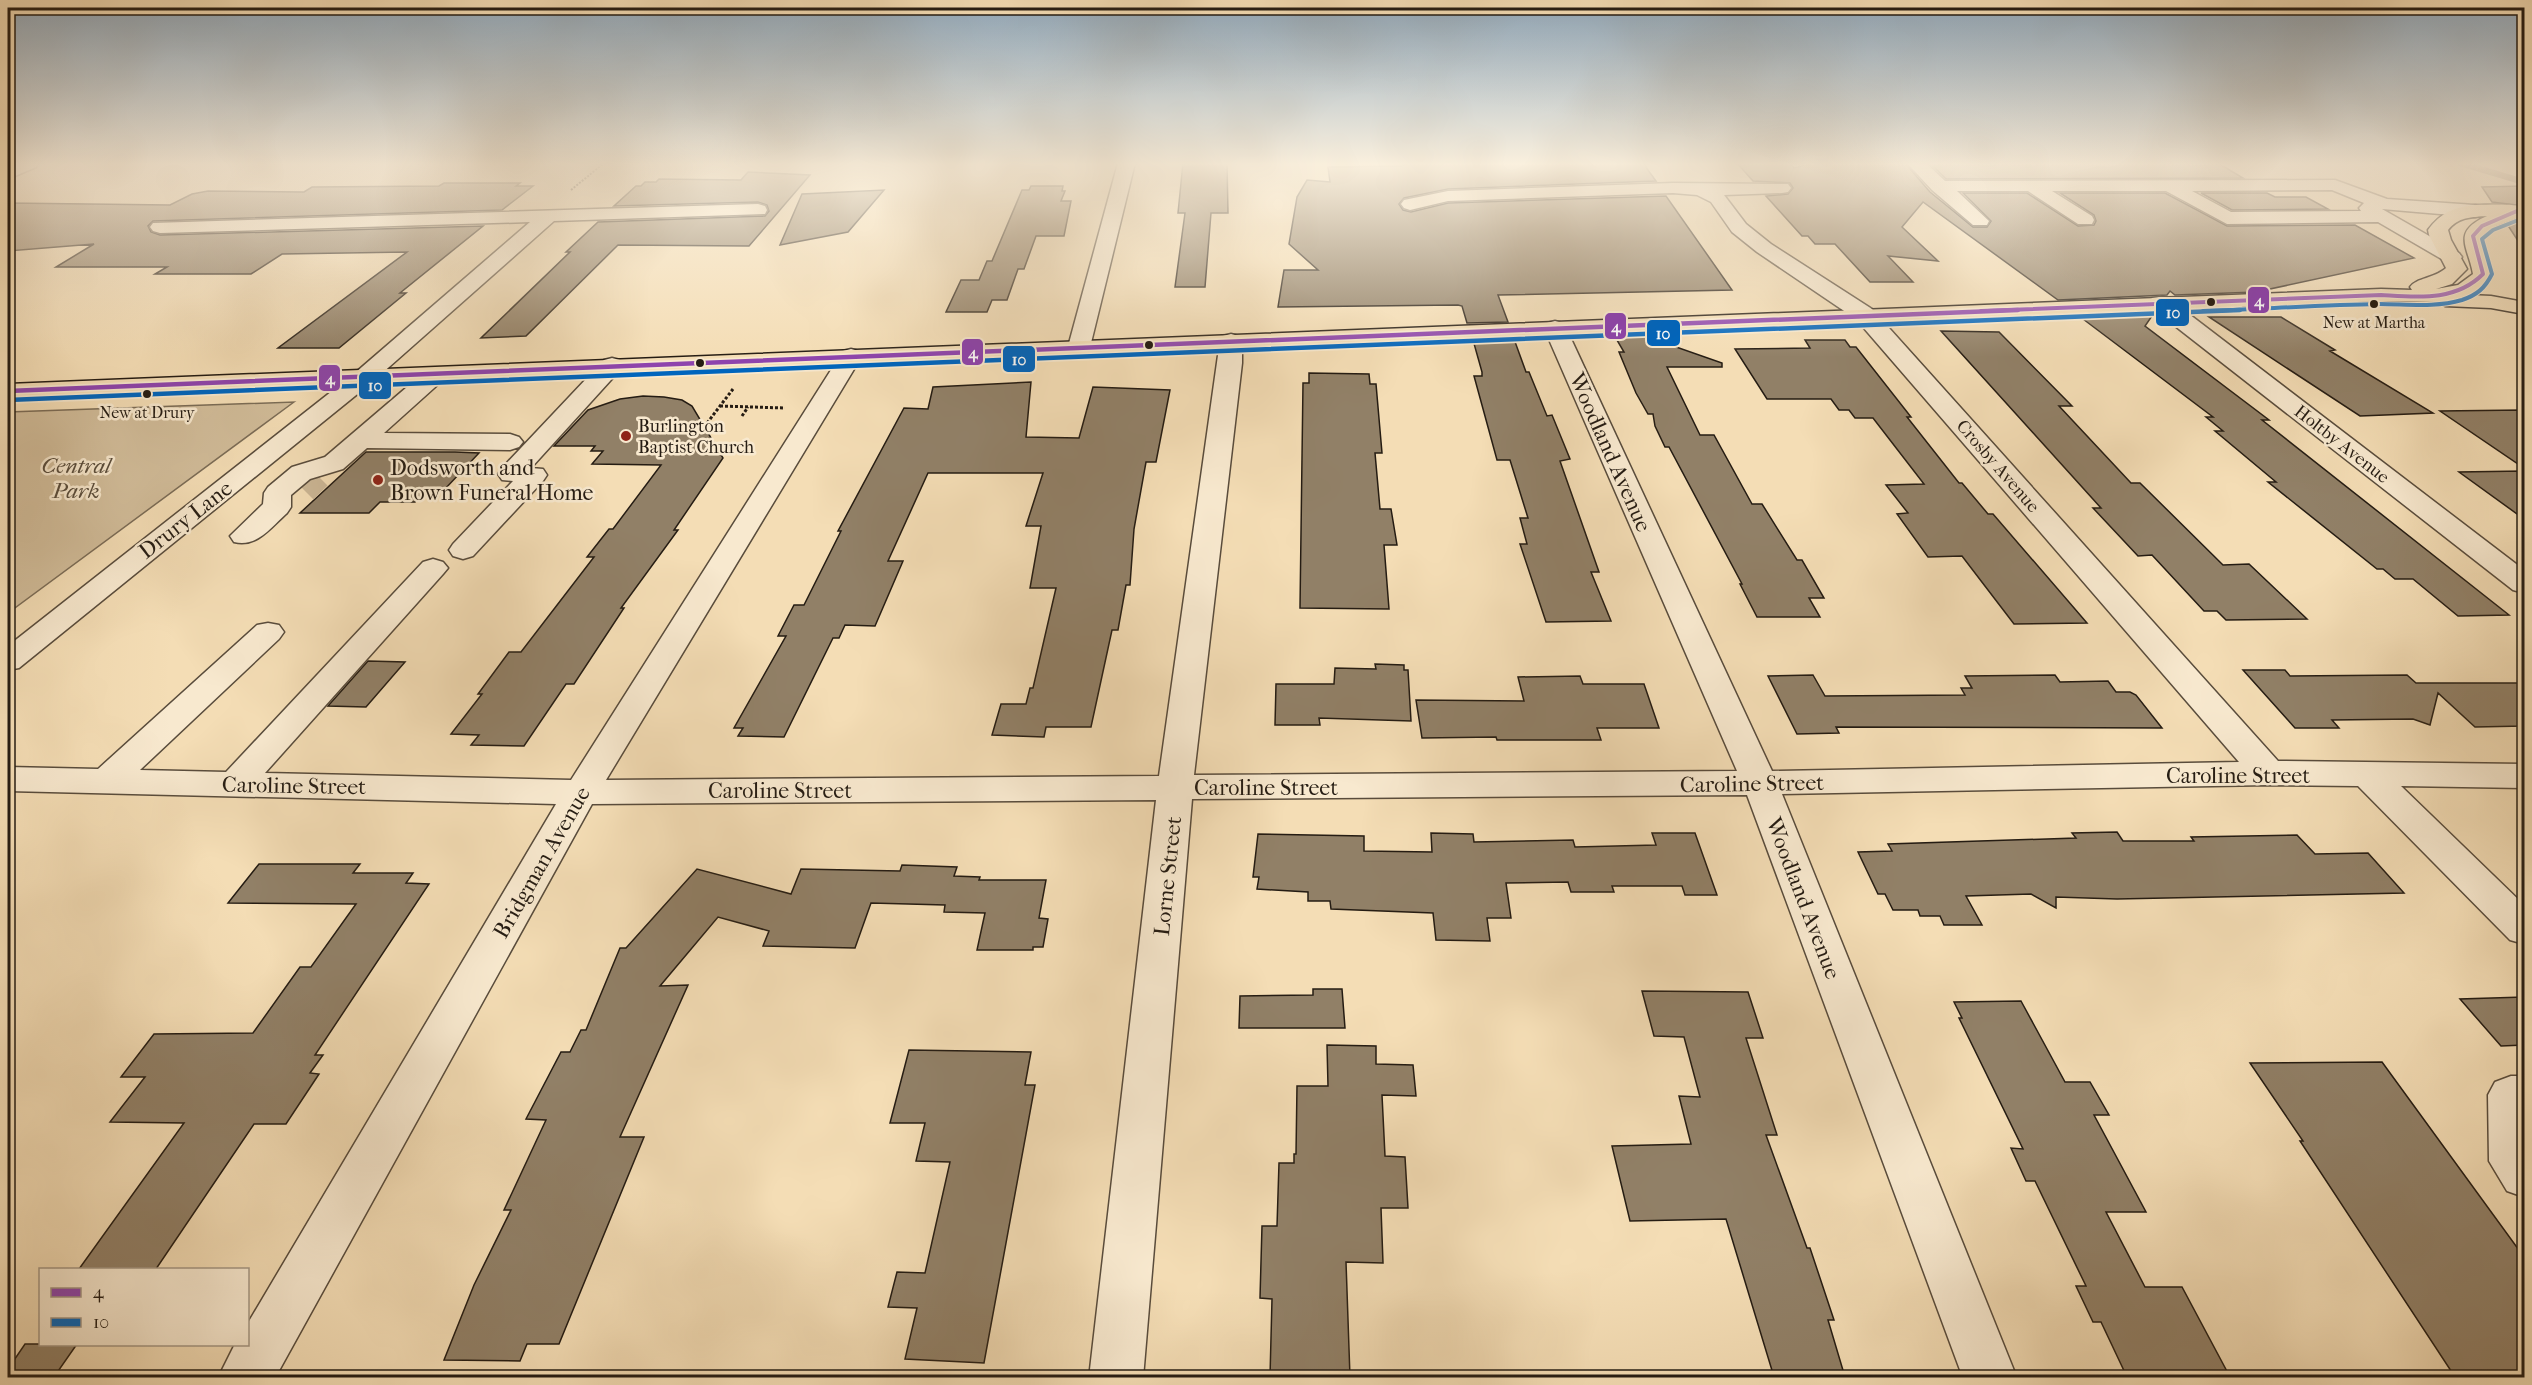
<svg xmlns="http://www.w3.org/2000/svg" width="2532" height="1385" viewBox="0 0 2532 1385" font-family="'IM FELL French Canon',serif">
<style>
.green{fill:#d1bc99;stroke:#7b6c56;stroke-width:1.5}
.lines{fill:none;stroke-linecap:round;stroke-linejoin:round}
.stream{stroke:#776853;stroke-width:6}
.building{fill:#918067;stroke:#251c13;stroke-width:1.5}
.minor-tunnel{stroke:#cbb695;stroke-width:24;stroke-dasharray:24 12;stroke-linecap:butt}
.minor-casing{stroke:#594c3c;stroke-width:3}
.major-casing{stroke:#251c13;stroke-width:3}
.path-far1{stroke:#251c13;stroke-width:2;stroke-dasharray:2 1.5;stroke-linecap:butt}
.path{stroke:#251c13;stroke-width:3;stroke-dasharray:3 2;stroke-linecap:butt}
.minor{fill:#f8e9cf;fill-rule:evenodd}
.major{fill:#f4ddb5;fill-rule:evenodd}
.bus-1-far1-casing{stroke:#f8e9cf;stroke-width:6}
.bus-1-casing{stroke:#f8e9cf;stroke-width:8}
.bus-2-far1-casing{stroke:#f8e9cf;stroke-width:6}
.bus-2-casing{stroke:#f8e9cf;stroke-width:8}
.bus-1-far1{stroke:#8e44ad;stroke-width:4}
.bus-1{stroke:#8e44ad;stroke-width:4.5}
.bus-2-far1{stroke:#0065bd;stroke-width:4}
.bus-2{stroke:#0065bd;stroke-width:4.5}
.bus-dot{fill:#251c13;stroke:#f8e9cf;stroke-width:2}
.poi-dot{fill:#8f2418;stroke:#f8e9cf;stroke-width:2}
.labels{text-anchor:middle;stroke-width:5;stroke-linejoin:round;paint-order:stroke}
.far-bus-label{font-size:16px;fill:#251c13;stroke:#f8e9cf}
.far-poi-label{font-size:18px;fill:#251c13;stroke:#f8e9cf;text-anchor:start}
.far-street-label{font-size:18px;fill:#251c13;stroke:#f8e9cf}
.street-label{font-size:22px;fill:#251c13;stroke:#f8e9cf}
.park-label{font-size:22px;font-style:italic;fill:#594c3b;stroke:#f8e9cf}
.poi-label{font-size:22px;fill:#251c13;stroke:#f8e9cf;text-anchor:start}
.line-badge{stroke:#f8e9cf;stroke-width:2}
.badge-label{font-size:16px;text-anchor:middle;font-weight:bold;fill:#fff}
</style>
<rect width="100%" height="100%" fill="#f4ddb5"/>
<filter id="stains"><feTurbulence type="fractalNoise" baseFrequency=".00333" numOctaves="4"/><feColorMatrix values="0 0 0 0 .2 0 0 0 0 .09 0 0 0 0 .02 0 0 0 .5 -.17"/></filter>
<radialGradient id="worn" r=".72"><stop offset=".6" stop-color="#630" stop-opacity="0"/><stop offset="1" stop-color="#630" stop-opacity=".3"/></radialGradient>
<!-- green -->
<path class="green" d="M294,402l-286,211v-201z"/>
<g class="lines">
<!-- stream -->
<path class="stream" d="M2460,163l64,19"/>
</g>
<!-- building -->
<path class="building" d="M1183,163h44l1,50h-17l-6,74h-30l10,-74h-7z
M1410,163h233l13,18 -208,8 -44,9 -5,6 4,6 8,2 37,-9 218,-7 66,94 -234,5 10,27 -41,1 -5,-17 -4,-1 -180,2 6,-37h34l-29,-26 8,-47 10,-17 23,2 -2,-15 73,-1z
M1737,163h53l4,5 20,-5h91l25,29 43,35h14l4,-6 -28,-28h64l51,33 16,-1 2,-4 -2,-6 -34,-22h105l62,33 128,-1 59,33 -158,34 -81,3 -5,-4 -3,4 -109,5 -135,-98 -21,25 36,34 -50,-5 25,26h-43l-35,-38h-20l-7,-8h-6l-36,-40 22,-2 5,-6 -3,-5 -37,-2z
M1930,163h288l25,15 -297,1z
M748,172l62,3 -61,71 -131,-1 -92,91 -45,2 89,-86h-4l32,-30 167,-6 4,-5 -2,-6 -9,-3 -144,4 22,-20h5l4,-4h11l3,-3 82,1z
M444,183h76l-4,3h17l-31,24 -349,11 -5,5 3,6 9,3 323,-9 -83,67h6l-67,55h-61l129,-96 -125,2 -31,20h-96l12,-7h-111l38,-23 -86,7v-48l162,2 22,-11 16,-3 96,1 8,-5 127,-1z
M1031,186h32l-1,5h3l-4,10h10l-7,35h-28l-12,33h-6l-11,31h-15l-5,12h-41l15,-32h18l8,-19h5l30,-71h7z
M2524,186v20l-32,-4 -10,-15z
M884,190l-36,42 -68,13 22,-51z
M2201,193h66l8,4h31l22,12 -96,1z
M2524,217v33l-17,-26z
M2154,313l-9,13 124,94h-7l247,195 -51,1 -45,-37h-18l-12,-10h-6l-109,-87h8l-61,-51h8l-17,-14h7l-134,-101z
M2209,317h72l54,33 -5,1 103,62 -73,3z
M1941,331l58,1 73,74h-13l72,77h9l83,82 26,-1 58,55 -81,1 -9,-9h-13l-52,-56 -14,1 -45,-48h8z
M1639,334l83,29v4h-55l33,68h14l38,69h10l35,56h5l22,38h-15l11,19h-63l-17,-33h2l-73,-137h-4l-10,-21 -2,-12h-5l-12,-21 -17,-41h5l-10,-17z
M1514,339l12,33h3l18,44 5,-1 18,44 -10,2 39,111h-8l20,49 -65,1 -26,-78h7l-7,-26h8l-18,-58h-13l-23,-84h8v-4l-9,-32z
M1805,340h40l5,7h6l55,70h-4l52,66h3l26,31h5l94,109 -73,1 -52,-68 -34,1 -31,-43 11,-1 -22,-28 38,-1 -51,-66h-18l-6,-8h-10l-8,-11h-64l-32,-50 75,-1z
M1309,373l60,1 1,10h6l6,69h-7l5,56h11l6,36h-13l5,64 -89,-1 3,-225h6z
M1031,382l-5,55 53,1 14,-51 77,3 -14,72h-10l-12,67 -4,56h-4l-8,45h-6l-21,97h-45l-2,10 -52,-2 9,-31h25l4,-16h3l23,-100h-26l11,-62h-15l17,-53h-115l-40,88h15l-28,65 -30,-1 -6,13h-6l-49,99 -46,-1 5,-8h-9l52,-92h-8l16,-31h10l37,-74h-3l66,-123 24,1 5,-22z
M643,396l21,1 18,3 10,6 31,52 -49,72h4l-57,78h3l-50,76h-8l-42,62 -53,-1 8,-10 -28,-1 31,-40h-4l31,-42h12l73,-95h-7l22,-28h4l48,-64 -69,-1 11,-13h-12l4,-5h-41l34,-36 32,-11z
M2524,410v58l-84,-57z
M366,452h89l24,1 -35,37h-18l-11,12h-35l-11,11h-69z
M2524,471v48l-65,-47z
M368,661l37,1 -39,45 -38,-1z
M1375,664l29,1v5h4l3,51 -92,-3 1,7h-45l1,-41h58l1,-16 41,1z
M2243,670h42l5,6 117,-1 9,8h108v43l-49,1 -37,-34 -8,32 -17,-6 -81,1 7,8h-44z
M1813,675l12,21 140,-1 -4,-7h11l-7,-12 90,-1 5,7 48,-1 8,11h14l6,3 26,33 -326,-1 3,6 -42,1 -29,-58z
M1580,676l3,8h61l15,44h-62l4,12h-104l-1,-3 -74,1 -6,-38 108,1 -6,-24z
M2117,832l6,9h71l-3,-4 106,-2 18,19 53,-1 36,40 -287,6 -61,-2v11l-25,-14 -65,2 16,29h-38l-4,-9h-20l-2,-6h-25l-8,-16h-7l-20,-42 34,-1 -4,-7 188,-6 -4,-5z
M1431,833l42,1 1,8 99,-2 2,7 81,-2 -4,-12h43l22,62h-32l-3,-9h-70l2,6h-43l-3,-10 -62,1 5,35h-24l3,23 -54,-1 -3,-27 -102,-4 -1,-8h-22v-9l-51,-3 2,-12h-6l5,-43 106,2v15l68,1z
M259,864h101l-7,9h60l-7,10 23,1 -114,171h8l-13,18 9,1 -33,50h-32l-98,145h-77l105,-146 -74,-1 35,-45h-24l33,-43 99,-1 47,-66h11l45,-63 -128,-1z
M902,865l55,2 -3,9 26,1 -1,3h67l-7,38 9,1 -5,28h-10v3h-56l8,-37 -41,-1 1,-7 -74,-2 -16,45 -92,-2 6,-15 -51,-14 -58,69 28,-1 -68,152h24l-85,207h-32l-7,17 -76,-1 30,-75 37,-75h-7l42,-90 -20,-1 35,-67h9l11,-22h5l34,-82h6l71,-79 94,25 10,-25 99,2z
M1313,989h29l3,39h-106l1,-32 73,-1z
M1642,991l106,1 15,46h-17l31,97h-11l41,113h3l24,72h-6l17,57h-71l-48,-158 -96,2 -18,-75 79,-2 -12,-48 21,1 -16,-60 -30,-1z
M2524,997v48l-23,1 -41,-47z
M2021,1001l44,81h25l19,33h-15l52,97h-40l39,75h37l48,90h-103l-26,-55h-8l-17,-36h10l-51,-105h-9l-15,-33 12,1 -64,-131h3l-8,-16z
M1327,1045l49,1v18l37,1 3,31 -34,-1 3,61 20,1 3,51h-27l2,55 -37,-1 4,115h-80l2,-78 -12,-1 2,-72h15l2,-63h15v-9h2l1,-68h31z
M909,1050l122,2 -6,33h10l-51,278 -79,-4 12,-51 -29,-1 9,-35 28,1 25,-111 -34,-1 9,-38h-35z
M2382,1062l142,195v120h-69l-155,-236h3l-53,-78z
M25,1344h52l-23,33h-46v-8z"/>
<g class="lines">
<!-- minor-tunnel -->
<path class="minor-tunnel" d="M305,491l14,-14"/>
<!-- minor casing -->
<g class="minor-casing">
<path id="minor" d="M16,163h22l-2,4 -28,12v-12z
M1118,163h17l-45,184 -3,5 -8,2 -8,-2 -3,-5z
M1907,163h19l19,18 390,-1 52,19 88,6 7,2 2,4 -2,4 -7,2 -93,-8 77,44 3,4 -3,4h-14l-67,-39 -151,2 -61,-33h-114l40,25 2,4 -2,4h-14l-50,-33h-71l32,30 -2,4h-14l-41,-35zM2332,190l32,13 -5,5 2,3 -130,1 -39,-21z
M1673,183l115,1 3,4 -3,4 -6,1 -58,2 22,29 25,20 101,65 406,452 246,3v24l-123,-2 123,119v39l-14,-4 -152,-154 -90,-1 -486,9 235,584h-54l-216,-583 -555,4 -49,579h-54l67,-578 -564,4 -317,574h-57l17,-34h13v-21l308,-519 -548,-13v-24l90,2 159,-144 11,-2 11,2 5,7 -5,7 -139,131 86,2 197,-210 10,-3 10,3 5,6 -5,6 -178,199 306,7 272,-429 8,-2 8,2 3,5 -256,424 553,-4 61,-435 3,-5 8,-2 8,2 3,5v22l-48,412 543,-4 -193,-443 3,-5 8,-2 8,2 3,5 206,443 467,-9 -383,-443 -99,-67 -25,-20 -21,-30 -14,-7 -24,-2 -225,8 -38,9 -6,-2 -3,-4 3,-4 44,-9z
M758,204l7,2 2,4 -2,4 -211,7 -183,162 -352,285 -11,2v-24l347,-273 175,-151 -370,11 -7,-2 -3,-4 3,-4z
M2160,297l8,1 356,272v23l-11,-3 -361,-282 -3,-5 3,-5z
M612,358l8,2 4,5 -4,5 -89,98 12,1 4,6 -4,6 -70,75 -10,3 -10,-3 -4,-6 4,-6 60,-63 -11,-1 -4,-6 4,-6 102,-108z
M435,368l8,2 4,5 -4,5 -59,53 126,1 9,3 4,5 -4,5 -9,3 -143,-2 -24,21 -33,10 -19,16v12l-4,6c-16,14 -30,35 -53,29l-4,-6 33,-32 1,-11 4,-6 24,-20 33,-10 102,-87z
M2511,1076h13v121l-17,-6 -18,-30 -1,-66 7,-13z"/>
</g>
<!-- major casing -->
<g class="major-casing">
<path id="major" d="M2476,205c13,0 39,-2 48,3v7l-28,11 -12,8 -1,8 10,32 -9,13 -15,8 22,1 33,6v12l-33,-6 -46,-2 -9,-4 -55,-1 -2373,97v-14l2373,-95 31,1 -2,-3c6,-9 25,-9 36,-19l-17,-33 -1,-5c13,-18 27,-23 48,-25zM2487,216c-36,16 -19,30 -14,58l-15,11 -22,4 16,-5 15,-15 -16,-29 -3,-10c10,-13 24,-13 39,-14z"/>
</g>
<!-- path-far1 -->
<path class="path-far1" d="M571,190l33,-27"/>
<!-- path -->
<path class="path" d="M720,406l65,2
M742,416l6,-9
M701,431l32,-42"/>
<!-- minor -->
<use href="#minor" class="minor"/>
<!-- major -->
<use href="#major" class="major"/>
<!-- bus-1-far1 casing -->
<g class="bus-1-far1-casing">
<path id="bus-1-far1" d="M1981,311l400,-16c36,2 74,7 102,-21l-10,-38 9,-10 35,-15"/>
</g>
<!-- bus-1 casing -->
<g class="bus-1-casing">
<path id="bus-1" d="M8,391l2010,-81"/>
</g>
<!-- bus-2-far1 casing -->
<g class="bus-2-far1-casing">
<path id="bus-2-far1" d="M2203,311c59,-2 118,-6 176,-7 28,0 56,4 83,-4 15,-5 23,-12 30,-26l-10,-35 11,-9 28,-11"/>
</g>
<!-- bus-2 casing -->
<g class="bus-2-casing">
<path id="bus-2" d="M8,400l2232,-90"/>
</g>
<!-- bus-1-far1 -->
<use href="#bus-1-far1" class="bus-1-far1"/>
<!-- bus-1 -->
<use href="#bus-1" class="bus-1"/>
<!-- bus-2-far1 -->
<use href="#bus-2-far1" class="bus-2-far1"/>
<!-- bus-2 -->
<use href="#bus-2" class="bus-2"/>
</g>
<!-- sky -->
<linearGradient id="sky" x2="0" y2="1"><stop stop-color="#91aabe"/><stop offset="0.46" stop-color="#faf0de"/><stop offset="1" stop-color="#faf0de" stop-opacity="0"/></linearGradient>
<rect width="2532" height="357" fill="url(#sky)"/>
<!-- markers -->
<g class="bus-dot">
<circle cx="2211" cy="302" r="5"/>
<circle cx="2374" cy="304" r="5"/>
<circle cx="1149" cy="345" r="5"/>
<circle cx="700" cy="363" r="5"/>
<circle cx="147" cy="394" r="5"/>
</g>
<g class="poi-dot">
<circle cx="626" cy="436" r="6"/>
<circle cx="378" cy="480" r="6"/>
</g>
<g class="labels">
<!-- far-bus labels -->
<g class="far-bus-label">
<text x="2374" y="328">New at Martha</text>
<text x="147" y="418">New at Drury</text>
</g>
<!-- far-poi labels -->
<g class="far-poi-label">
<text x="638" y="432">Burlington<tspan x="638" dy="21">Baptist Church</tspan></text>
</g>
<!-- far-street labels -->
<g class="far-street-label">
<text transform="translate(2342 444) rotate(38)" y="6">Holtby Avenue</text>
<text transform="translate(1998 466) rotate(49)" y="6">Crosby Avenue</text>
</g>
<!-- street labels -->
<g class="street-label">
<text transform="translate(1611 452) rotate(66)" y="8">Woodland Avenue</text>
<text transform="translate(185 519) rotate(-38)" y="8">Drury Lane</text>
<text x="2238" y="783">Caroline Street</text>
<text transform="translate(1752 783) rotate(-1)" y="8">Caroline Street</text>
<text transform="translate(294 785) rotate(1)" y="8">Caroline Street</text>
<text x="1266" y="795">Caroline Street</text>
<text x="780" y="798">Caroline Street</text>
<text transform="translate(541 862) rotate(-60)" y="8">Bridgman Avenue</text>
<text transform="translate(1167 876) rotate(-84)" y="8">Lorne Street</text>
<text transform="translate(1804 898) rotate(69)" y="8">Woodland Avenue</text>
</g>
<!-- park labels -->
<g class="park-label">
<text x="76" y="473">Central<tspan x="76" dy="25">Park</tspan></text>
</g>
<!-- poi labels -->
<g class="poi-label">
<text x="390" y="475">Dodsworth and<tspan x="390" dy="25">Brown Funeral Home</tspan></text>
</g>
</g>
<g class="line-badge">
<rect x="2247" y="286" width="23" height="28" rx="6" fill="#8e44ad"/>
<rect x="2155" y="298" width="35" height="29" rx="6" fill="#0065bd"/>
<rect x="1604" y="312" width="23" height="28" rx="6" fill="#8e44ad"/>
<rect x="1646" y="319" width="35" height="28" rx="6" fill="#0065bd"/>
<rect x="961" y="338" width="23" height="28" rx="6" fill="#8e44ad"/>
<rect x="1002" y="345" width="34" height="28" rx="6" fill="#0065bd"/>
<rect x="318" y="364" width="23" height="28" rx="6" fill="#8e44ad"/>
<rect x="358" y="371" width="34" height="29" rx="6" fill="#0065bd"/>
</g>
<g class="badge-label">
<text x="2259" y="306">4</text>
<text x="2173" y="318">10</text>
<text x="1616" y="332">4</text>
<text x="1663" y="339">10</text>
<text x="973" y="358">4</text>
<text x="1019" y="365">10</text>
<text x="330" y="384">4</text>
<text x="375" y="391">10</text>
</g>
<!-- margin -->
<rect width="2532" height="1385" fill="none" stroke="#f4ddb5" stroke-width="30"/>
<rect x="9" y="9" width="2514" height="1367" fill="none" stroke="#251c13" stroke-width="3"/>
<rect x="15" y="15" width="2502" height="1355" fill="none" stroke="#251c13" stroke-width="1.5"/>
<!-- legend -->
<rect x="39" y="1268" width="210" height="78" fill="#f8e9cf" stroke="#a49784" stroke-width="1.5"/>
<rect x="51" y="1288" width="30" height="9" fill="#8e44ad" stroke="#a49784" stroke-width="1.5"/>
<text x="93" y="1298" font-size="18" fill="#251c13">4</text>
<rect x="51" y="1318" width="30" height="9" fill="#0065bd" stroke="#a49784" stroke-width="1.5"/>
<text x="93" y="1328" font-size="18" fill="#251c13">10</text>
<rect width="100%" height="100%" filter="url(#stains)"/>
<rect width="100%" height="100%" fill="url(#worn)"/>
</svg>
